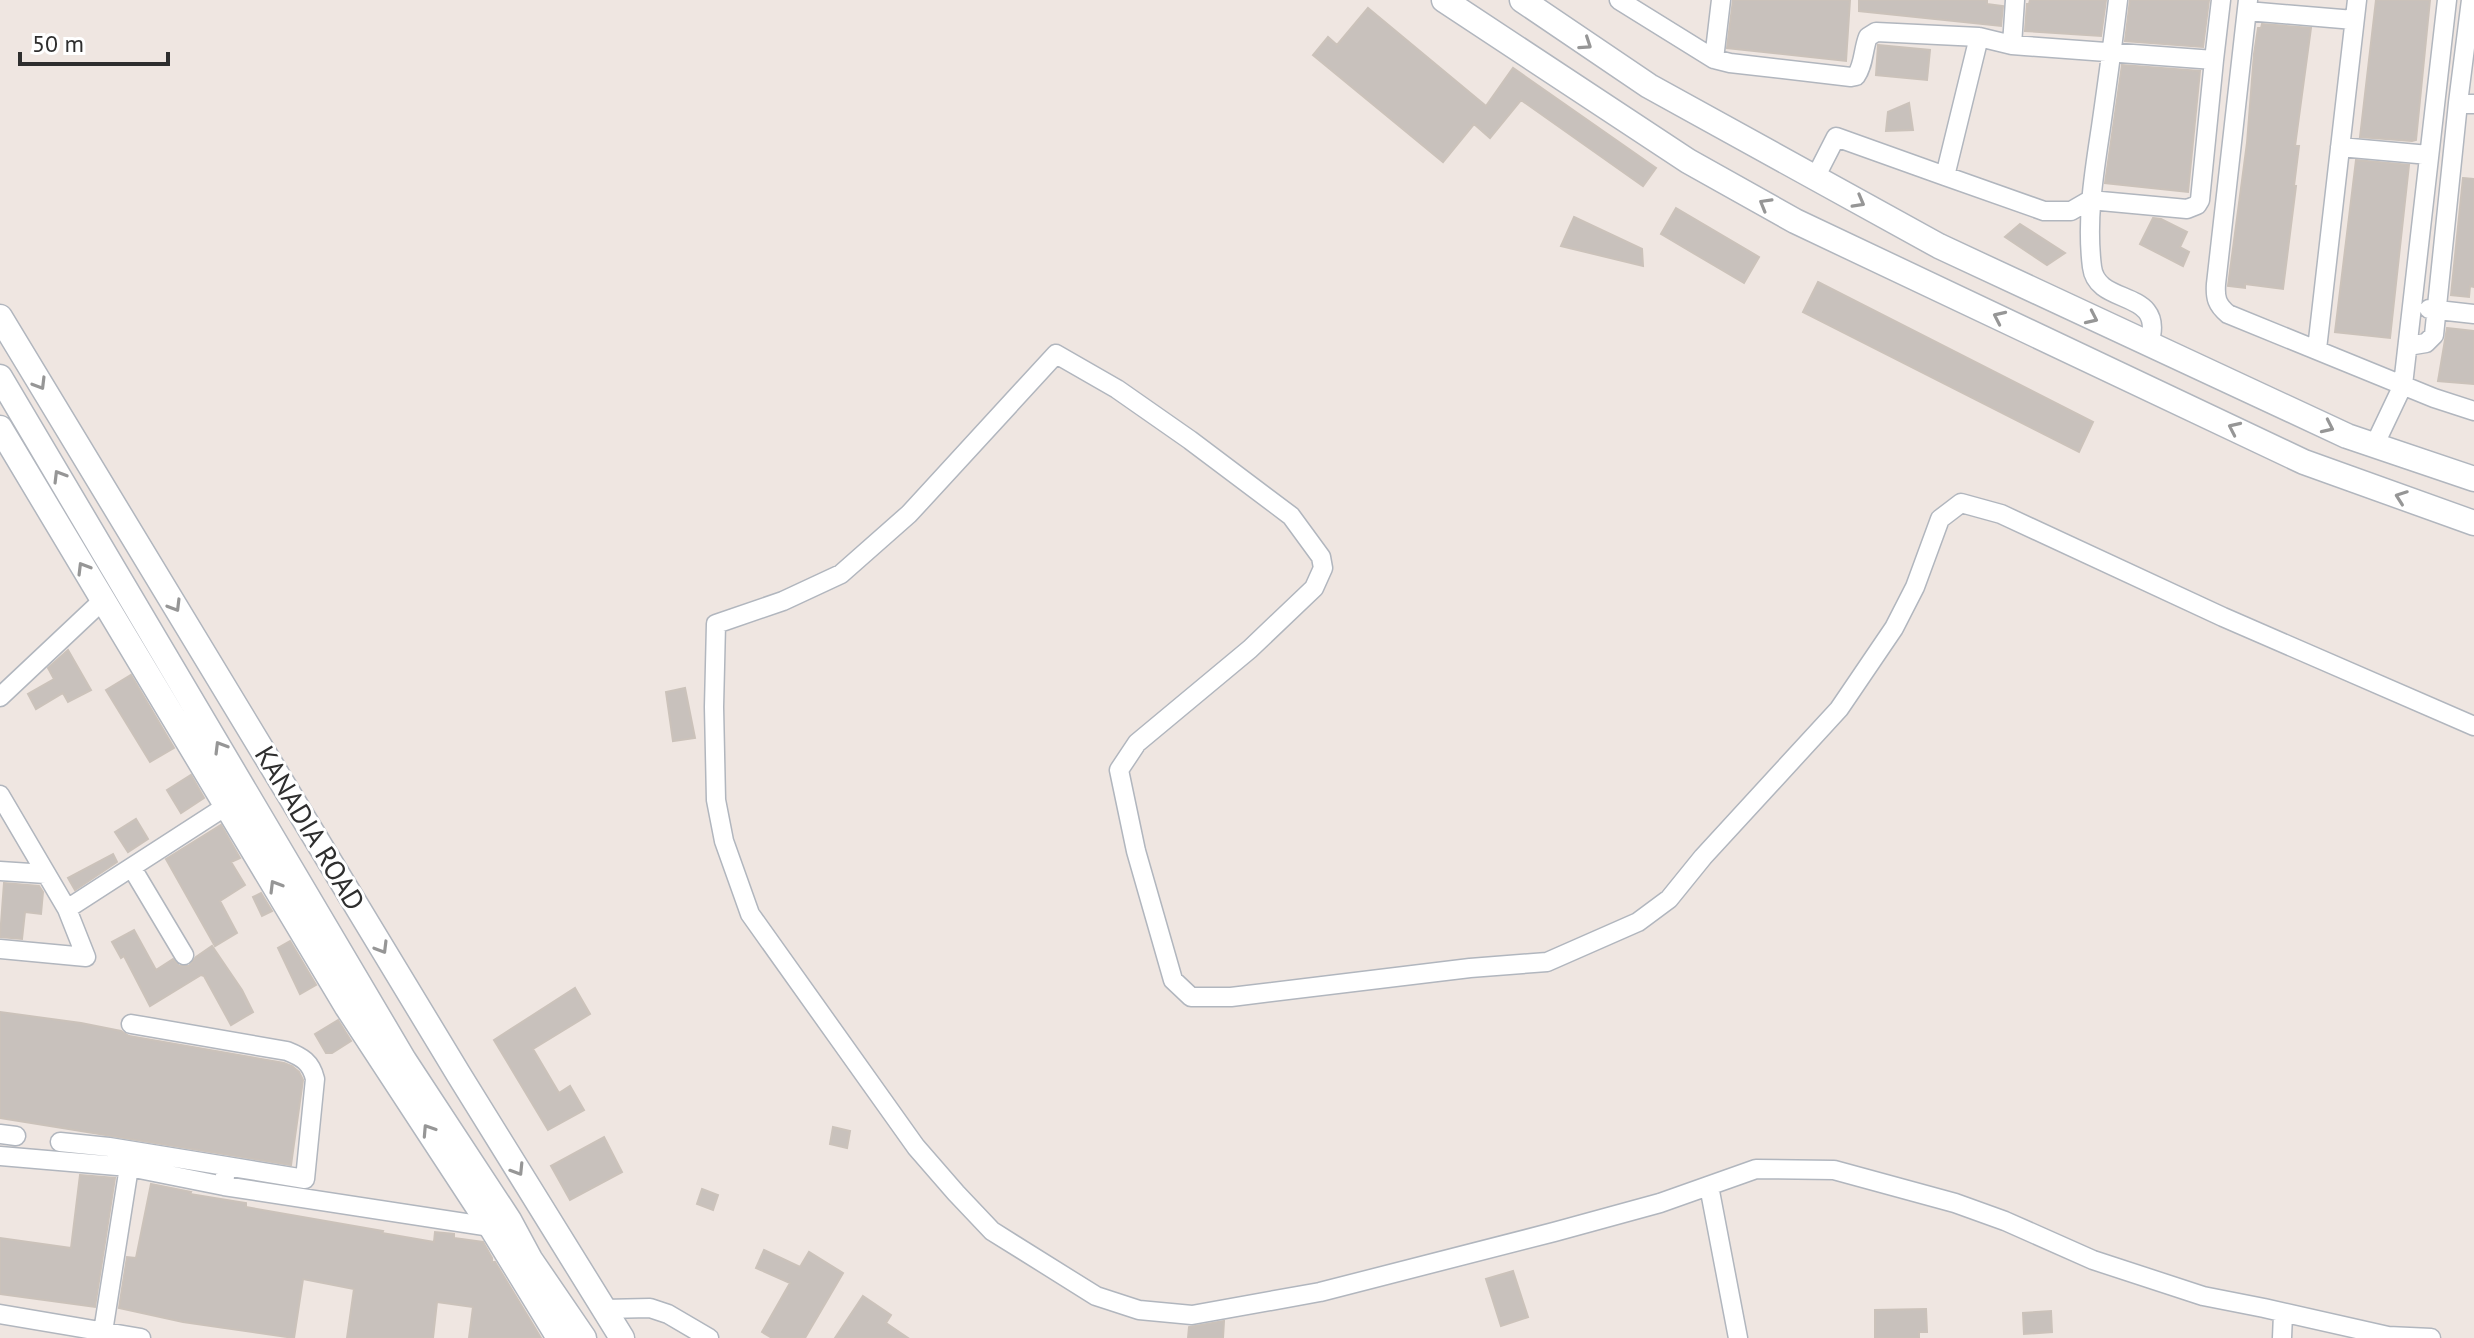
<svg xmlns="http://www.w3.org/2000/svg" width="2474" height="1338" viewBox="0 0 2474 1338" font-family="'PT Sans',sans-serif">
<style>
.building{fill:#c8c1bc;stroke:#cbc2ba;stroke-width:2}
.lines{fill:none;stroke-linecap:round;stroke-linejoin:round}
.street-casing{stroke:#b1b6be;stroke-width:21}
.secondary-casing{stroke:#b1b6be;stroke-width:27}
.street{stroke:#fff;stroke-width:18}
.secondary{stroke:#fff;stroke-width:24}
.oneway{stroke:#969696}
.labels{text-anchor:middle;stroke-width:6;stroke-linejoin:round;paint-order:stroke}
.street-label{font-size:28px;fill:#2e2e2e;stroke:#fff}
</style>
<rect width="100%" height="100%" fill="#efe6e1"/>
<!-- building -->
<path class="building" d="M1733,0h117l-4,61 -119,-13z
M1859,0h128v4l16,2 -2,20 -142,-15z
M2030,0h76l-5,36 -76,-5 2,-27h2z
M2130,0h79l-6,47 -78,-6z
M2376,0h54l-14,140 -4,1 -52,-4z
M1368,8l118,98 27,-38 143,100 -13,18 -122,-86 -31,38 -16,-14 -31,38 -130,-107 15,-18 9,8z
M2262,24l49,4 -16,118h4l-5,40h2l-13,103 -38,-5v4l-17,-2 19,-143 7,-89 4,-26h3z
M1878,45l52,5 -3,30 -51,-5z
M2122,65l78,6 -12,121 -83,-9z
M1909,103l4,27 -27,1 2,-19z
M2356,160l53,5 -19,173 -55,-6z
M2463,178l11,1v108l-4,-1 -1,11 -18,-2z
M1676,208l83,49 -15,26 -83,-49z
M1574,217l68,32 1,17 -82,-20z
M2153,218l8,1 26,13 -7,15 9,5 -6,14 -43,-22z
M2020,224l45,29 -18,12 -42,-28z
M1818,282l275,140 -14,30 -276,-140z
M2447,328l27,3v53l-36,-3z
M68,650l23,40 -23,12 -5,-9 -27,16 -8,-15 26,-15 -6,-11z
M131,675l43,73 -24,14 -44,-72z
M685,688l10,50 -22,3 -7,-49z
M191,775l13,23 -23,15 -14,-23z
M136,819l12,20 -20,13 -13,-20z
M221,825l19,33 -9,4 14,23 -25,16 17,32 -22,13 -49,-87z
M113,854l4,8 -42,28 -7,-12z
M4,883l35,3 4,6 -2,22 -16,-2 -3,27 -22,-2z
M261,893l11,18 -10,5 -9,-19z
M134,930l22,40 17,-11 6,7h10l7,-9 16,-11 30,44 11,22 -22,13 -27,-49 -3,-1 -51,31 -26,-50 -3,2 -9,-16z
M290,941l26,44 -16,9 -22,-46z
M575,988l15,26 -57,35 26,44 11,-7 14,24 -36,20 -54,-90z
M0,1012l81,11 40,8 8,5 155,27 8,3 7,6 4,8 -12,85 -291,-47z
M338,1020l13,21 -19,12h-6l-11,-19z
M833,1127l17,4 -3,17 -17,-4z
M604,1137l18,35 -52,28 -19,-34z
M80,1175l35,3 -20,129 -95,-13v-56l71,10z
M151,1184l40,8 -1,2 56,9v4l137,24 -1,2 52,9 1,-10 19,2v4l29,4 9,16v4h3l46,76h-72l4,-31 -36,-5 -4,36h-86l7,-49 -51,-10 -9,59 -111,-16 -64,-14 8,-51 9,1z
M702,1189l16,6 -5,15 -16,-6z
M764,1250l36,17 9,-15 34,21 -38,65h-33l-10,-6 28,-49 -34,-15z
M1513,1271l15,46 -27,9 -15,-47z
M863,1296l28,19 -5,8 22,15h-73z
M1926,1309l1,23h-8v6h-44v-28z
M2051,1311l1,21 -28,2 -1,-21z
M1224,1321l-1,17h-35l1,-11z"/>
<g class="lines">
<!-- street casing -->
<g class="street-casing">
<path id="street" d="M1619,0l95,59
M1721,0l-7,59 16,4 121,14 5,-1c8,-11 7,-27 12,-39l8,-5 103,5
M2015,0l-3,45 202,15 7,-60
M2118,0c-5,43 -11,85 -17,127 -7,46 -15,93 -9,140 5,41 75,20 57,77
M2248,0l-32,284c-1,14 1,21 12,30l206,84 40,13
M2471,0l-13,103 16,1
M2247,11l107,9
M2012,45l-33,-8 -34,139 99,35h27l19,-11 97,9 10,-4 3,-5 14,-140
M2340,147l89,8
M1815,178l21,-41 109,39
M2429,309l45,5
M2408,346l18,-3 8,-8 24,-232
M2317,349l40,-349
M2374,446l29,-61 44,-385
M0,697l102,-96
M0,795l67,114 19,48 -86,-8
M132,868l52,87
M0,871l46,3
M67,909l167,-108
M131,1024l156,27c15,6 24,11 28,28l-10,100 -79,-13 -2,20
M0,1134l16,2
M60,1142l49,5 117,19
M0,1156l129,11 95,19 267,41 8,-3
M1709,1186l29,152
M604,1309l46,-1 18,6 41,24
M0,1314l141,24
M102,1338l27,-171
M2282,1338l1,-24
M2431,1338l-43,-2 -124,-28 -61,-12 -110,-36 -88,-39 -50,-18 -121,-33 -78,-1 -96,34 -106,29 -234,60 -128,23 -53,-5 -43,-14 -104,-65 -36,-38 -40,-46 -166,-233 -26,-73 -8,-41 -2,-93 2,-83 67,-23 58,-27 68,-60 147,-160 61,35 73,51 101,76 30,41 2,11 -9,20 -64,61 -113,94 -18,27 17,81 37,129 18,17h40l239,-29 77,-6 91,-40 31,-23 34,-42 136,-148 55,-81 21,-41 25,-68 21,-16 40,11 222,103 251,109"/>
</g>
<!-- secondary casing -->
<g class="secondary-casing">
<path id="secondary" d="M1444,0l244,161 107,60 509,241 170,61
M1522,0l127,86 290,160 408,190 127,43
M0,317l459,758 163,263
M0,377l404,683 105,160 21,39 54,79
M0,428l347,579 144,220 68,111"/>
</g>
<!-- street -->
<use href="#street" class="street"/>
<!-- secondary -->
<use href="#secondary" class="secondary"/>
</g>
<!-- one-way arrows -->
<defs><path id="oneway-chevron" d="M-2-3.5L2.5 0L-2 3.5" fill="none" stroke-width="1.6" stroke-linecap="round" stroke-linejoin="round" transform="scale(2)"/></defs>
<g class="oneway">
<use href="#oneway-chevron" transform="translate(1586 44) rotate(34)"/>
<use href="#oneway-chevron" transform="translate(1859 202) rotate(29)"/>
<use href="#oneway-chevron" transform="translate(1765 204) rotate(-150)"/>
<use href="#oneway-chevron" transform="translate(1999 317) rotate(-155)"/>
<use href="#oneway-chevron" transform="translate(2092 318) rotate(25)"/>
<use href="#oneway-chevron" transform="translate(40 384) rotate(59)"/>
<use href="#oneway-chevron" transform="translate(2328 427) rotate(25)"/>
<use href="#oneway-chevron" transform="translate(2234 428) rotate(-155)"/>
<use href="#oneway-chevron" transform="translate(59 476) rotate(-121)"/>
<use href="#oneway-chevron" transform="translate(2401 497) rotate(-160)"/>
<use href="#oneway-chevron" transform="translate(83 568) rotate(-121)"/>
<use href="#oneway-chevron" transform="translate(175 606) rotate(59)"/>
<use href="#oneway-chevron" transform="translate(220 747) rotate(-121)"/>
<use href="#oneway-chevron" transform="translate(275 886) rotate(-121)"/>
<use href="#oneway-chevron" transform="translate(382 948) rotate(59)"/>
<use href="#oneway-chevron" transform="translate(428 1130) rotate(-123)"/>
<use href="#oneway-chevron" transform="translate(518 1170) rotate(58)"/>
</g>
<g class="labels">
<!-- street labels -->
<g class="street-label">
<text transform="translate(310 828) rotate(59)" y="10">KANADIA ROAD</text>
</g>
</g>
<!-- scale -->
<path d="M20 52v12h148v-12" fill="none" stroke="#2e2e2e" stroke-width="4"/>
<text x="32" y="52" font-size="24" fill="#2e2e2e" stroke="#ffffff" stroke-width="6" paint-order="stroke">50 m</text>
</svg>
